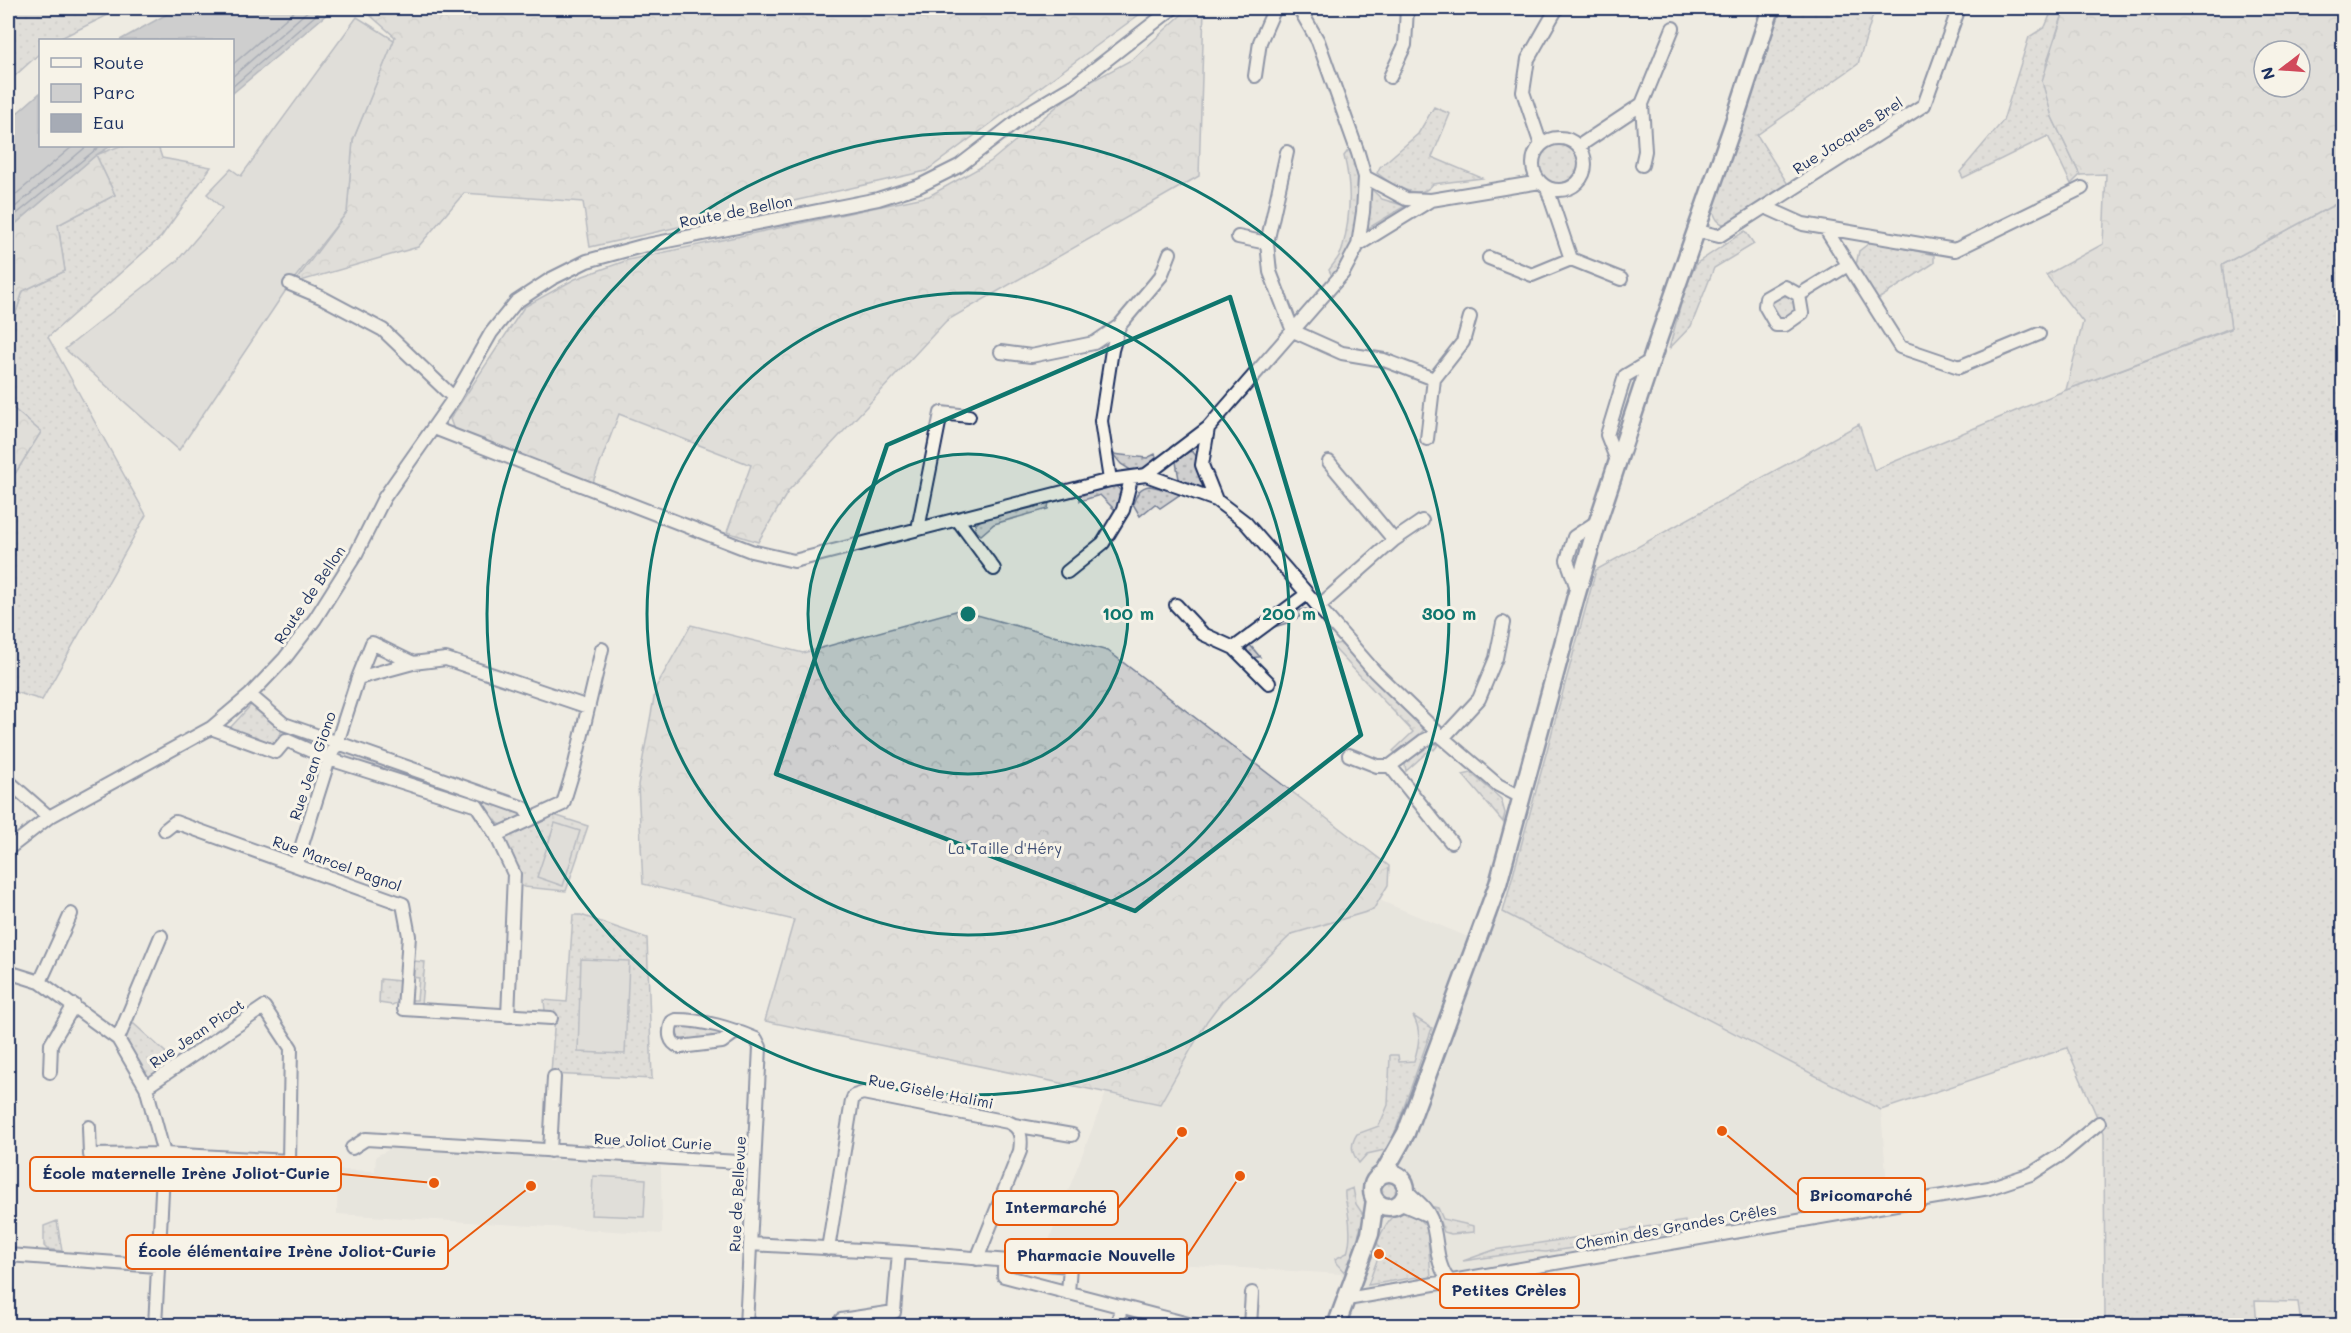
<svg xmlns="http://www.w3.org/2000/svg" width="2351" height="1333" viewBox="0 0 2351 1333" font-family="Mali,sans-serif">
<style>
.built{fill:#deddd8}
.grass{fill:url(#grass-dots);stroke:#757f96;stroke-width:1.5}
.forest{fill:url(#forest-crowns);stroke:#757f96;stroke-width:1.5;fill-rule:evenodd}
.green{fill:#cfcfcf;stroke:#757f96;stroke-width:1.5}
.water{fill:#a6abb5;stroke:#6e7992;stroke-width:1.5}
.lines{fill:none;stroke-linecap:round;stroke-linejoin:round}
.shore{stroke:#536181;stroke-width:1.5}
.minor-casing{stroke:#1b2f5e;stroke-width:16}
.major-casing{stroke:#1b2f5e;stroke-width:21}
.minor{stroke:#f7f3e8;stroke-width:12}
.major{stroke:#f7f3e8;stroke-width:16}
.marked{fill:none;stroke:#0f766e;stroke-width:4.5;stroke-linejoin:round}
.ring{fill:none;stroke:#0f766e;stroke-width:3}
.labels{text-anchor:middle;stroke-width:6;stroke-linejoin:round;paint-order:stroke}
.street-label{font-size:15px;fill:#1b2f5e;stroke:#f7f3e8}
.park-label{font-size:15px;fill:#3f4f75;stroke:#f7f3e8}
.centre{fill:#0f766e;stroke:#f7f3e8;stroke-width:3}
.ring-label{font-size:18px;text-anchor:middle;font-weight:bold;fill:#0f766e;stroke:#f7f3e8;stroke-width:6;stroke-linejoin:round;paint-order:stroke}
.leader{fill:none;stroke:#e8590c;stroke-width:2}
.callout-dot{fill:#e8590c;stroke:#f7f3e8;stroke-width:2}
.callout{fill:#f7f3e8;stroke:#e8590c;stroke-width:2}
.callout-label{font-size:16px;text-anchor:middle;font-weight:bold;fill:#1b2f5e}
</style>
<defs>
<pattern id="grass-dots" width="8" height="8" patternUnits="userSpaceOnUse" patternTransform="scale(1.5)"><rect width="8" height="8" fill="#cfcfcf"/><path d="M2 2h.1M6 6h.1" fill="none" stroke="#b1b2b4" stroke-width="1.8" stroke-linecap="round"/></pattern>
<pattern id="forest-crowns" width="20" height="18" patternUnits="userSpaceOnUse" patternTransform="scale(1.5)"><rect width="20" height="18" fill="#cfcfcf"/><path d="M2 6a3 3 0 1 1 6 0M12 15a3 3 0 1 1 6 0" fill="none" stroke="#b1b2b4"/></pattern>
</defs>
<rect width="100%" height="100%" fill="#eeebe2"/>
<filter id="ink" filterUnits="userSpaceOnUse"><feTurbulence type="fractalNoise" baseFrequency=".0167" numOctaves="2"/><feDisplacementMap in="SourceGraphic" scale="12" xChannelSelector="R" yChannelSelector="G"/><feConvolveMatrix kernelMatrix="1 2 1 2 8 2 1 2 1" color-interpolation-filters="sRGB"/></filter>
<g filter="url(#ink)">
<!-- built -->
<path class="built" d="M1379,900l89,37 35,-25 378,198 8,103 -534,94 -14,-33 -298,-18 63,-163 54,11 47,-83 15,-20 70,-67 81,-24z
M394,1147l153,11 1,3h5v-2l108,7 1,68 -325,-20 1,-44 37,1 1,-15z"/>
<!-- grass -->
<path class="grass" d="M8,8h114l-65,32h-17v13l-32,29z
M1782,8h93l-17,56 -101,71 32,51 -62,39c-10,-1 -12,-8 -15,-17l26,-82z
M2053,8h12l-19,56 6,53 28,58 -9,9 -23,-48 -85,42 -3,-6 43,-51 26,-84 16,-10z
M1434,107l16,7 -18,43 50,21 -49,6c-14,19 -42,0 -56,-11l3,-6 38,-33z
M1538 163a20 20 0 1 1 40 0a20 20 0 1 1-40 0Z
M120,146h38l4,12 49,9 -50,70 -113,100 98,178 -104,185 -34,-10v-205l33,-53 -33,-28v-67l15,-46 42,-20 -7,-46 57,-30 -19,-40z
M1350,148l10,34 -1,24 -6,37 -8,19 -13,14 -3,-6c4,-6 11,-13 13,-20 8,-30 10,-64 2,-94z
M1370,188l12,11 23,7 -38,23z
M2343,200v1125h-42l-3,-23 -43,-1 2,24h-152l-1,-192 -37,-85 -186,62 -378,-198 93,-342 263,-146 15,46 192,-80 165,-61 -9,-64z
M1745,231l9,13 -40,24 -23,58 -22,23 17,-64 11,-22z
M1872,241l62,14v8l-57,37 -21,-35 3,-14z
M1786,294h5l6,11 -1,5 -14,9h-4l-8,-13 2,-5z
M1186,451l7,1 4,5 9,32 -27,-10 -3,-17z
M1113,454l34,4 8,-4 3,7 -13,7 -13,3 -11,-7z
M1115,485l8,8 -6,19 -17,-17 -20,6 -1,-8z
M1150,486l32,7 -22,15 -5,-4 -15,12 -7,-12c4,-10 6,-17 17,-18z
M1049,502l-1,7 -54,15 -13,11 -6,-5v-5l7,-6z
M1306,609l9,7 -4,5 -10,-5 -14,7 -16,5 -21,17 10,12 -10,1 -3,-4v-8c17,-15 36,-34 59,-37z
M1341,643l83,87 -26,25 -5,-4 20,-19 -82,-87z
M252,704l31,25 -10,16 -42,-12 -1,-5z
M1433,742l5,3 -4,5 -2,-2 -26,23 -1,-6 2,-4z
M343,750l177,62v6l-17,8 -5,-3 -14,-18 -144,-48z
M1471,773l30,26 4,14 -2,9 -40,-47z
M554,815l34,11 -22,65 -42,-4 -5,-3v-10l-15,-36z
M573,915h8l66,23 5,141 -101,-5 4,-60 -10,-3 -1,-11 23,2z
M413,961l12,1 -4,43 -11,-1v-4h7l2,-22 -7,-1z
M380,979l20,2 -1,21 -7,3 -13,-2z
M1413,1016l19,12 -43,121 -22,5 -8,9c-8,-11 -9,-18 -2,-29l22,-8 9,-21 2,-50h8l1,7 15,-1c5,-16 8,-30 -1,-45z
M130,1024h4l40,36 -22,16 -6,1 -23,-36z
M705,1025l15,5 1,5 -22,6 -22,-2 -2,-8 4,-5z
M1378 1190a10 10 0 1 1 20 0a10 10 0 1 1-20 0Z
M1353,1188l3,16 8,12 -17,59 -11,-12 -1,-4 12,-6c4,-12 3,-29 1,-41 -1,-8 -4,-13 -3,-21z
M1434,1207l4,1 5,11 31,7v6l-23,2 -7,-2z
M1410,1211l17,16 4,50 -10,3 -4,-3 -49,8 12,-33 -3,-11c10,-16 11,-29 33,-30z
M57,1221l5,30 -15,-2 -3,-3v-20z
M1685,1221l1,10 -140,21 -15,-1 -68,10 31,-11z"/>
<!-- forest -->
<path class="forest" d="M362,8h786l-222,163 -336,76 -7,-45 -119,-9 -46,54 -124,36 53,-71 6,-72 42,-103z
M1189,8h15l-5,168 -253,145 -157,169 -31,52 -31,-10 24,-67 -132,-51 -26,68 -139,-52 -4,-11 74,-112 51,-28 53,-19 301,-64 61,-34 89,-74 54,-29z
M2065,8h279l-1,192 -121,65 9,63 -165,62 17,-68 -37,-47 57,-31 3,-70 -26,1 -28,-58 -10,-36zM2264,51h36v36h-36z
M96,155l19,40 -57,30 7,46 -42,20 -15,46v-111h5z
M8,404l33,28 -33,53z
M959,610l149,41 281,215 -1,19 -15,25 -81,24 -70,67 -15,20 -47,83 -395,-83 29,-101 -151,-36 -5,-99 18,-98 35,-62 112,28z"/>
<!-- green -->
<path class="green" d="M357,17l37,23 -41,100 -6,72 -57,72 -111,166 -114,-101 112,-88 45,-53 -15,-14 24,-25 10,7z
M555,823l25,8 -17,55 -26,-9z
M581,959l48,2 -4,93 -47,-2z
M593,1176l53,3 -2,38 -53,-2z"/>
<!-- water -->
<path class="water" d="M178,8h156l-101,85 -1,-53h-112z
M40,93v53h71l-15,9 -83,71h-5v-105z"/>
<g class="lines">
<!-- shore -->
<path class="shore" d="M232,65l66,-57
M232,77l79,-69
M232,87l92,-79
M8,201l65,-55
M8,213l79,-67
M8,221l92,-75"/>
<!-- minor casing -->
<g class="minor-casing">
<path id="minor" d="M1255,76l5,-34 14,-32 4,-2
M1390,77l15,-32 2,-37
M1642,104l3,47 -3,14
M1533 164a26 26 0 1 1 52 0a26 26 0 1 1-52 0Z
M1541,145l-18,-53 5,-33 29,-51
M1579,146l63,-42 31,-76
M1287,152l-20,91 3,29 23,59 49,22 42,7 50,19
M1365,177l41,22 25,1 109,-18
M1547,188l24,71 50,20
M1765,207l38,17 152,26 127,-62
M1825,228l75,119 59,20 80,-33
M1698,231l21,5 205,-131 35,-97
M1238,237l29,6
M1358,245l73,-45
M1489,258l43,17 39,-16
M290,284l31,13 62,33 71,68
M1799,295l3,18 -17,12h-9l-11,-19 1,-8 19,-11 14,8 49,-30
M1001,352l30,4 63,-13 25,-17 42,-50 9,-23
M434,428l317,123 43,10 316,-81 36,-5 62,-47 135,-155 15,-28 5,-33 2,-35 -7,-24 -40,-112 -19,-33
M1208,428l-6,37 14,35
M1427,439l7,-60 29,-37 7,-25
M1329,462l65,78
M1618,463l-11,-28 18,-59 27,-16
M1146,475l70,25 29,22 130,150 68,66 55,47 23,12
M1110,480l-9,-59 11,-71 7,-24
M957,519l37,50
M918,529l23,-116 28,3
M1067,572l36,-29 20,-33 8,-31
M1578,591l-11,-31 7,-23 24,-16
M1176,605l27,29 31,14 35,35
M1318,607l76,-67 28,-19
M1234,648l73,-54
M358,678l14,-35 41,20 33,-4 142,48
M250,695l34,29 240,84 7,10
M211,728l65,24 10,-12 43,19 148,47 19,29 18,39 -6,142
M1443,738l36,-39 17,-41 7,-35
M1349,755l28,11h13l61,76
M1390,766l33,-25 15,-7
M8,781l41,36
M165,830l10,-8 228,82 6,32 -5,73 147,9
M496,835l67,-31 11,-36 28,-119
M8,849l41,-32 162,-89 39,-33 35,-37 30,-39 41,-65 28,-56 70,-100 37,-65 25,-31 35,-23 36,-18 55,-15 236,-47 41,-13 40,-20 70,-54 44,-26 100,-78
M296,864l33,-105 8,-16 21,-65 55,-15
M8,972l32,10 78,57 28,48 18,67 -9,172
M40,982l31,-68
M737,1031l-15,11 -42,5c-11,-4 -12,-14 -8,-25l4,-2c29,0 54,8 80,19l4,8 -14,279
M118,1039l43,-103
M50,1072l1,-28 23,-39
M1014,1125l58,10
M89,1127l1,28 74,-1 125,7 2,-113 -27,-41 -118,80
M352,1148l14,-9 388,24
M550,1151l4,-74
M1406,1190c8,9 20,16 25,29 8,22 3,44 19,63
M1399,1203l28,12
M750,1244l149,8 171,14 -2,27
M828,1249l24,-148 2,-5 9,-3 145,29c13,5 14,16 12,29l-43,108
M8,1255l149,11
M1004,1261v15l192,50
M1347,1296l6,2 636,-110 42,-14 31,-20 37,-31
M841,1320l53,-8 5,-60
M1119,1326l1,-20
M1250,1326l2,-33"/>
</g>
<!-- major casing -->
<g class="major-casing">
<path id="major" d="M1372 1190a17 17 0 1 1 34 0a17 17 0 1 1-34 0Z
M1383,1174l23,-41 92,-249 77,-284 23,-79 61,-184 74,-212 38,-117
M1336,1326l34,-92 5,-34"/>
</g>
<!-- minor -->
<use href="#minor" class="minor"/>
<!-- major -->
<use href="#major" class="major"/>
</g>
</g>
<!-- marked area -->
<path d="M0 0H2351V1333H0ZM1230,297l131,438 -226,176 -359,-137 111,-329z" fill="#eeebe2" fill-opacity=".55" fill-rule="evenodd"/>
<path class="marked" d="M1230,297l131,438 -226,176 -359,-137 111,-329z"/>
<!-- distance rings -->
<circle cx="968" cy="614" r="160" fill="#0f766e" fill-opacity=".12"/>
<g class="ring">
<circle cx="968" cy="614" r="160"/>
<circle cx="968" cy="614" r="321"/>
<circle cx="968" cy="614" r="481"/>
</g>
<g class="labels">
<!-- street labels -->
<g class="street-label">
<text transform="translate(1848 136) rotate(-33)" y="5">Rue Jacques Brel</text>
<text transform="translate(736 212) rotate(-11)" y="5">Route de Bellon</text>
<text transform="translate(310 595) rotate(-56)" y="5">Route de Bellon</text>
<text transform="translate(313 766) rotate(-71)" y="5">Rue Jean Giono</text>
<text transform="translate(337 864) rotate(20)" y="5">Rue Marcel Pagnol</text>
<text transform="translate(197 1034) rotate(-34)" y="5">Rue Jean Picot</text>
<text transform="translate(931 1092) rotate(11)" y="5">Rue Gisèle Halimi</text>
<text transform="translate(653 1142) rotate(3)" y="5">Rue Joliot Curie</text>
<text transform="translate(738 1194) rotate(-87)" y="5">Rue de Bellevue</text>
<text transform="translate(1676 1227) rotate(-10)" y="5">Chemin des Grandes Crêles</text>
</g>
<!-- park labels -->
<g class="park-label">
<text x="1005" y="854">La Taille d'Héry</text>
</g>
</g>
<circle cx="968" cy="614" r="9" class="centre"/>
<g class="ring-label">
<text x="1128" y="620">100 m</text>
<text x="1289" y="620">200 m</text>
<text x="1449" y="620">300 m</text>
</g>
<!-- callouts -->
<path class="leader" d="M434 1183L341 1174M1722 1131L1798 1195M1182 1132L1118 1208M531 1186L448 1252M1240 1176L1187 1256M1379 1254L1440 1291"/>
<g class="callout-dot">
<circle cx="434" cy="1183" r="6"/>
<circle cx="1722" cy="1131" r="6"/>
<circle cx="1182" cy="1132" r="6"/>
<circle cx="531" cy="1186" r="6"/>
<circle cx="1240" cy="1176" r="6"/>
<circle cx="1379" cy="1254" r="6"/>
</g>
<g class="callout">
<rect x="30" y="1157" width="311" height="34" rx="6"/>
<rect x="1798" y="1178" width="127" height="34" rx="6"/>
<rect x="993" y="1191" width="125" height="34" rx="6"/>
<rect x="126" y="1235" width="322" height="34" rx="6"/>
<rect x="1005" y="1239" width="182" height="34" rx="6"/>
<rect x="1440" y="1274" width="139" height="34" rx="6"/>
</g>
<g class="callout-label">
<text x="186" y="1179">École maternelle Irène Joliot-Curie</text>
<text x="1861" y="1201">Bricomarché</text>
<text x="1056" y="1213">Intermarché</text>
<text x="287" y="1257">École élémentaire Irène Joliot-Curie</text>
<text x="1096" y="1261">Pharmacie Nouvelle</text>
<text x="1509" y="1296">Petites Crèles</text>
</g>
<!-- margin -->
<rect width="2351" height="1333" fill="none" stroke="#f7f3e8" stroke-width="30"/>
<rect x="15" y="15" width="2321" height="1303" fill="none" stroke="#1b2f5e" stroke-width="2" filter="url(#ink)"/>
<!-- legend -->
<rect x="39" y="39" width="195" height="108" fill="#f7f3e8" stroke="#9fa5b1" stroke-width="1.5"/>
<rect x="51" y="58" width="30" height="9" fill="#f7f3e8" stroke="#9fa5b1" stroke-width="1.5"/>
<text x="93" y="69" font-size="18" fill="#1b2f5e">Route</text>
<rect x="51" y="84" width="30" height="18" fill="#cfcfcf" stroke="#9fa5b1" stroke-width="1.5"/>
<text x="93" y="99" font-size="18" fill="#1b2f5e">Parc</text>
<rect x="51" y="114" width="30" height="18" fill="#a6abb5" stroke="#9fa5b1" stroke-width="1.5"/>
<text x="93" y="129" font-size="18" fill="#1b2f5e">Eau</text>
<!-- north arrow -->
<g transform="translate(2282 69) rotate(253)"><circle r="28" fill="#f7f3e8" stroke="#9fa5b1" stroke-width="1.5"/>
<path d="M0-4.5L10 22L0 15L-10 22Z" fill="#d1495b"/>
<text y="-9" font-size="16" font-weight="bold" text-anchor="middle" fill="#1b2f5e">N</text>
</g>
</svg>
